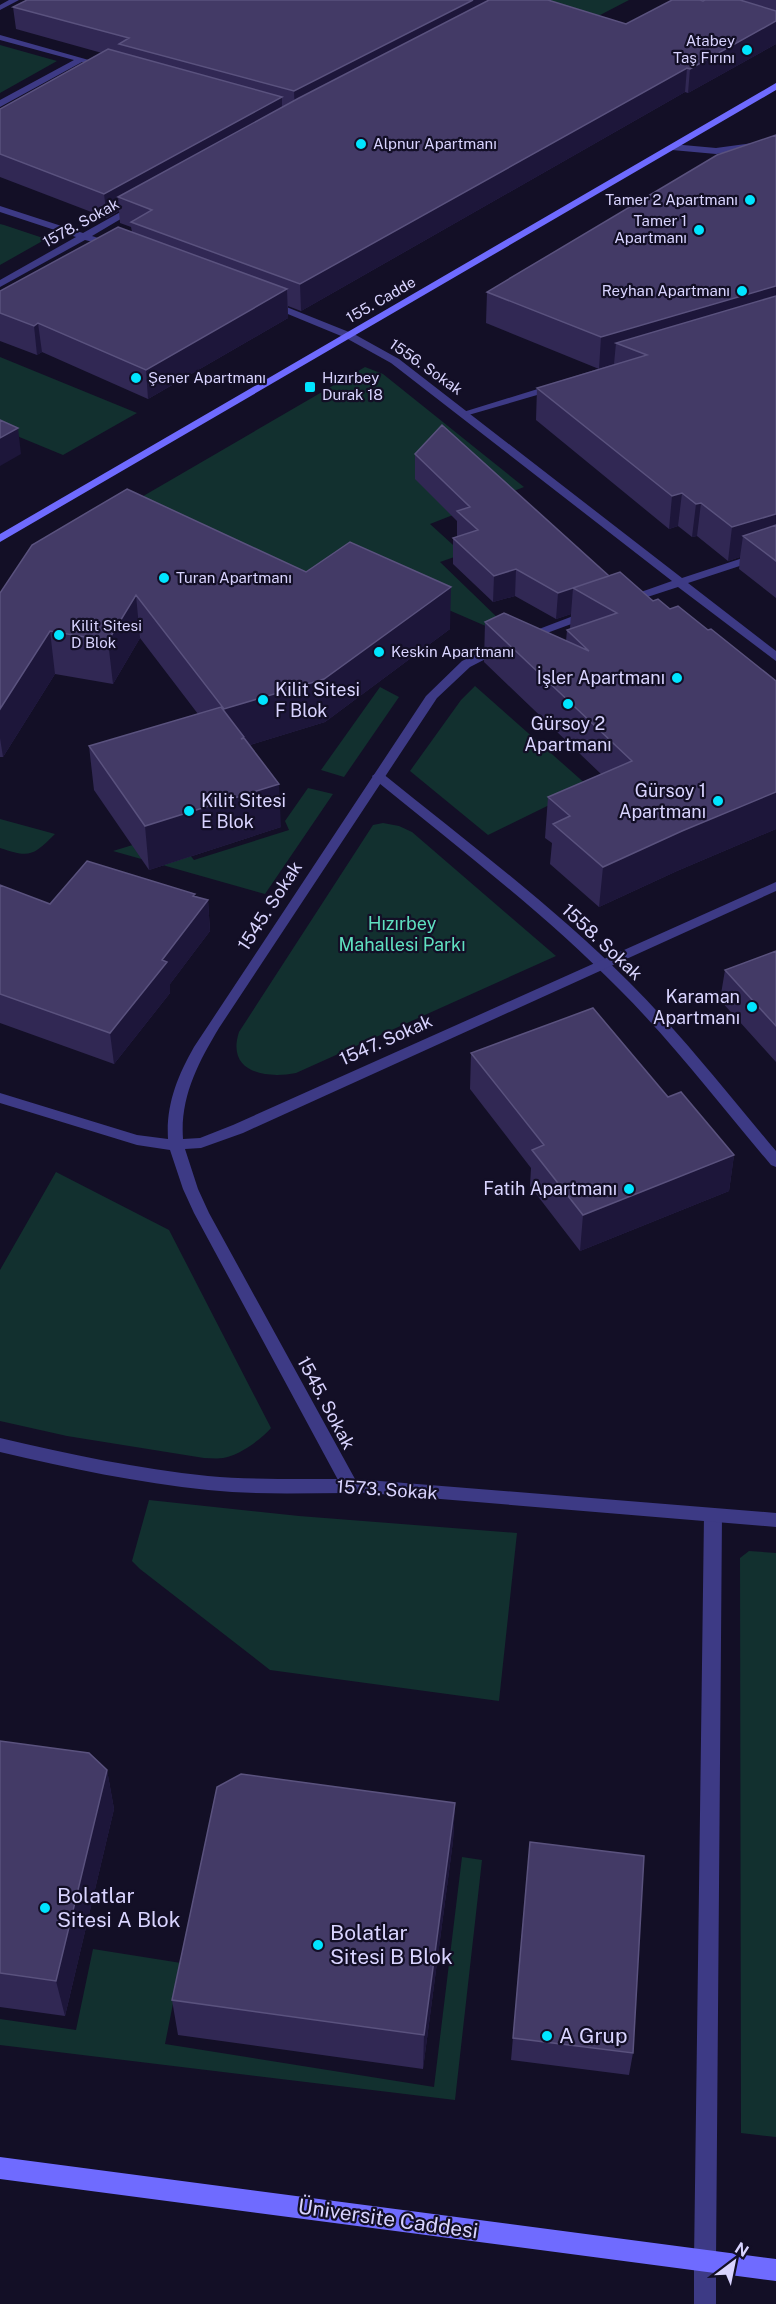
<svg xmlns="http://www.w3.org/2000/svg" width="776" height="2304" viewBox="0 0 776 2304" font-family="'Public Sans',sans-serif">
<style>
.green{fill:#12302f}
.lines{fill:none;stroke-linecap:round;stroke-linejoin:round}
.lane{fill:#3d3a85;fill-rule:evenodd}
.street{fill:#3d3a85;fill-rule:evenodd}
.secondary{fill:#6f6bff;fill-rule:evenodd}
.wall{fill:#312854}
.shaded-wall{fill:#1d163a}
.building{fill:#433a66;stroke:#5a527e;stroke-width:1.5}
.poi-dot{fill:#00e5ff;stroke:#130f26;stroke-width:2}
.labels{text-anchor:middle;stroke-width:4.5;stroke-linejoin:round;paint-order:stroke}
.far-poi-label{font-size:15px;fill:#d9d4ff;stroke:#130f26;text-anchor:start}
.far-street-label{font-size:15px;fill:#d9d4ff;stroke:#130f26}
.poi-label{font-size:18px;fill:#d9d4ff;stroke:#130f26;text-anchor:end}
.street-label{font-size:18px;fill:#d9d4ff;stroke:#130f26}
.park-label{font-size:18px;fill:#5fe0c0;stroke:#130f26}
.near-poi-label{font-size:21px;fill:#d9d4ff;stroke:#130f26;text-anchor:start}
.near-street-label{font-size:21px;fill:#d9d4ff;stroke:#130f26}
</style>
<rect width="100%" height="100%" fill="#130f26"/>
<!-- green -->
<path class="green" d="M552,0h77l-50,26 -49,-15z
M0,45l57,16 -57,32z
M0,224l4,1 42,14 -46,26z
M0,357l137,56 -74,42 -63,-26z
M365,367l18,7 141,113 -94,37 33,30 -23,8 62,60 -14,5 -148,-64 -33,21 -174,-82z
M475,686l113,100 -100,49 -78,-64 51,-71z
M380,687l19,10 -55,80 -23,-7z
M308,788l25,6 -68,100 -152,-43 59,-18 22,27 95,-30 -4,-9z
M0,819l55,15c-22,22 -25,24 -55,14z
M383,823l16,3 13,6 144,124 -260,117c-31,6 -70,-1 -57,-41l134,-207z
M56,1172l113,58 102,198c-9,11 -33,28 -48,30 -6,1 -13,0 -19,0l-137,-22 -67,-15v-151z
M149,1500l150,16 218,17 -18,168 -229,-31 -130,-101 -8,-8z
M749,1551l27,2v584l-35,-4 -1,-575z
M462,1857l20,3 -27,240 -455,-55v-26l76,11 17,-81 88,14 -16,81 269,43z"/>
<g class="lines">
<!-- lane -->
<path class="lane" d="M0,35l110,31 -4,3 -24,-7 -82,45v-7l74,-40 -74,-20z
M776,140v6l-60,8 -44,-4 -4,-3 4,-3 44,4z
M557,383l4,1v4l-96,28 -5,-3z
M378,772l4,1c84,68 171,133 247,209 53,53 99,112 147,169v16l-5,-2c-50,-59 -97,-121 -152,-176 -76,-77 -162,-142 -245,-210l-2,-3z
M0,1438c69,16 138,31 208,38 47,4 95,3 142,3l6,2 3,5 -3,5 -6,2c-47,0 -95,2 -142,-3 -70,-7 -139,-22 -208,-38z
M713,1508l6,2 3,5 -6,746 -3,8 -8,3 -8,-3 -3,-8 10,-746 3,-5z"/>
<!-- street -->
<path class="street" d="M9,0h10l-19,10v-5z
M133,205l8,2 -49,29 25,8v4l-32,-8 -85,47v-7l76,-43 -76,-25v-6l83,27z
M269,300l85,34 45,25 283,219 94,-31v7l-88,29 88,68v10l-98,-74 -46,15h-8v-4l48,-17 -281,-218 -45,-25 -80,-33 -2,-2z
M589,610l6,4 -2,2 -65,24h-8l-2,-3z
M501,642l6,4 -2,3 -35,18 -33,31 -218,330c-21,35 -39,69 -36,111l17,-1 33,-13 543,-243v9l-533,242 -42,15 -16,1 13,40 11,24 146,266 421,34v14l-432,-36 -150,-278 -11,-24 -13,-39 -33,-5 -137,-42v-10l137,42 31,4c-2,-34 9,-62 26,-92l232,-351 36,-35z
M705,2250l8,3 3,8v43h-22v-43l3,-8z"/>
<!-- secondary -->
<path class="secondary" d="M776,83v7l-776,452v-8z
M0,2157l776,102v22l-776,-102z"/>
</g>
<!-- wall -->
<path class="wall" d="M705,0h71v44l-88,49 -3,-1 -384,219 -13,-5v12l-140,81 -106,-47 -5,3 -37,-14v-50l132,-59 -1,-5 -11,-4 -1,-12 -12,7 -107,-41v-68l102,-56 -86,-24 -3,-22 613,17z
M776,135v463l-37,-29 1,-12 -12,4 -31,-25 -5,1 -14,-11 -9,3 -133,-109 1,-32 77,-24 -15,5 -113,-46 1,-31z
M415,454l194,122 99,54 68,51v148l-99,42 -78,36 -49,-43 2,-21 -7,-5 3,-41 53,-23 -117,-112 1,-40 81,19 1,-11 5,-2h-2l1,-14 -15,5 -41,-23 -22,6 -40,-38v-26l4,-1v-16l-42,-42z
M306,572l144,57 -125,93 -75,23 31,82 -132,43 -55,-80 -5,-44 109,-32 -58,-76 -27,46 -58,-10 -52,83h-3v-164z
M0,885l50,19 145,-8 13,4 2,31 -40,53v9l-56,71 -114,-41z
M776,951v111l-56,-62 5,-30z
M471,1053l197,44 66,58 -5,36 -149,60 -50,-65 1,-18 -61,-79z
M0,1741l107,29 7,39 -49,207 -65,-9z
M455,1803l-2,38 -30,228 -245,-34 -6,-35z
M530,1842l103,211 -4,22 -118,-15z"/>
<!-- shaded-wall -->
<path class="shaded-wall" d="M473,0h25l-203,114 -1,-23z
M776,21v23l-88,49 2,-24z
M687,68l-2,24 -384,219 -1,-27z
M282,97v23l-164,77 1,14 -12,7 -3,-24z
M776,286v31l-160,26 -2,21 -15,5 2,-32z
M287,289l1,29 -140,81 -2,-29z
M38,323l4,29 -5,3 -3,-29z
M18,428l3,26 -21,12v-28z
M682,493l-4,33 -9,3 3,-33z
M701,503l-4,33 -5,1 4,-33z
M776,514v32l-33,-10 -3,21 -12,4 4,-34z
M516,569l-1,27 -22,6 1,-26z
M451,587l-1,42 -125,93 -98,30 -3,-43z
M573,588l-2,26 -15,5 2,-26z
M136,595l4,43 -27,46 -5,-43z
M50,631l5,43 -52,83 -3,-19v-29z
M279,784l2,43 -132,43 -4,-44z
M776,792v37l-99,42 -78,36 4,-40 79,-36z
M195,894l1,21 12,-15 2,31 -40,53v9l-56,71 -4,-31 52,-73z
M734,1155l-5,36 -149,60 3,-36z
M107,1770l7,39 -49,207 -9,-35z
M455,1803l-2,38 -30,228 1,-34z"/>
<!-- building -->
<path class="building" d="M27,0h446l-179,91 -175,-47 10,-6 -116,-31z
M489,0h59l78,24 46,-24h28l3,1 2,-1h35l36,11v10l-86,48 -3,-1 -387,216 -169,-62 21,-12 -34,-13 181,-99z
M108,49l174,48 -178,97 -104,-40v-45z
M776,135v151l-175,51 -114,-45 230,-137z
M118,227l169,62 -141,81 -108,-47 -4,3 -34,-13v-22z
M776,296v218l-44,13 -31,-24 -5,1 -14,-11 -10,3 -135,-108 110,-33 -31,-12z
M0,420l18,8 -18,10z
M442,425l167,151 -51,17 -42,-24 -22,7 -41,-38 25,-8 -21,-19 13,-4 -55,-53z
M127,489l179,83 44,-30 101,45 -127,92 -100,30 -88,-114 -28,46 -58,-10 -50,78v-116l32,-48z
M776,525v36l-33,-25z
M620,572l33,29 5,-2 12,10 8,-3 30,24 3,-1 65,52v111l-94,39 -79,36 -50,-43 17,-8 -22,-19 84,-36 -147,-139 19,-9 85,38 -22,-21 50,-17 -44,-25z
M221,707l23,30 -3,2 3,-1 35,46 -134,42 -56,-80z
M87,861l108,33 -2,2 15,4 -46,60 5,2 -57,71 -110,-39v-109l50,19z
M776,951v75l-51,-56z
M593,1008l75,89 13,-5 53,63 -151,60 -51,-65 12,-5 -73,-92z
M0,1741l89,12 18,17 -51,211 -56,-8z
M241,1774l214,29 -31,232 -252,-35 45,-213z
M530,1842l114,14 -11,197 -120,-15z"/>
<!-- markers -->
<g class="poi-dot">
<circle cx="747" cy="50" r="6"/>
<circle cx="361" cy="144" r="6"/>
<circle cx="750" cy="200" r="6"/>
<circle cx="699" cy="230" r="6"/>
<circle cx="742" cy="291" r="6"/>
<circle cx="136" cy="378" r="6"/>
<rect x="304" y="381" width="12" height="12" rx="3"/>
<circle cx="164" cy="578" r="6"/>
<circle cx="59" cy="635" r="6"/>
<circle cx="379" cy="652" r="6"/>
<circle cx="677" cy="678" r="6"/>
<circle cx="263" cy="700" r="6"/>
<circle cx="568" cy="704" r="6"/>
<circle cx="718" cy="801" r="6"/>
<circle cx="189" cy="811" r="6"/>
<circle cx="752" cy="1007" r="6"/>
<circle cx="629" cy="1189" r="6"/>
<circle cx="45" cy="1908" r="6"/>
<circle cx="318" cy="1945" r="6"/>
<circle cx="547" cy="2036" r="6"/>
</g>
<g class="labels">
<!-- far-poi labels -->
<g class="far-poi-label">
<text x="735" y="46" text-anchor="end">Atabey<tspan x="735" dy="17">Taş Fırını</tspan></text>
<text x="373" y="149">Alpnur Apartmanı</text>
<text x="738" y="205" text-anchor="end">Tamer 2 Apartmanı</text>
<text x="687" y="226" text-anchor="end">Tamer 1<tspan x="687" dy="17">Apartmanı</tspan></text>
<text x="730" y="296" text-anchor="end">Reyhan Apartmanı</text>
<text x="148" y="383">Şener Apartmanı</text>
<text x="322" y="383">Hızırbey<tspan x="322" dy="17">Durak 18</tspan></text>
<text x="176" y="583">Turan Apartmanı</text>
<text x="71" y="631">Kilit Sitesi<tspan x="71" dy="17">D Blok</tspan></text>
<text x="391" y="657">Keskin Apartmanı</text>
</g>
<!-- far-street labels -->
<g class="far-street-label">
<text transform="translate(81 223) rotate(-29)" y="5">1578. Sokak</text>
<text transform="translate(381 300) rotate(-30)" y="5">155. Cadde</text>
<text transform="translate(426 367) rotate(35)" y="5">1556. Sokak</text>
</g>
<!-- poi labels -->
<g class="poi-label">
<text x="665" y="684">İşler Apartmanı</text>
<text x="275" y="696" text-anchor="start">Kilit Sitesi<tspan x="275" dy="21">F Blok</tspan></text>
<text x="568" y="730" text-anchor="middle">Gürsoy 2<tspan x="568" dy="21">Apartmanı</tspan></text>
<text x="706" y="797">Gürsoy 1<tspan x="706" dy="21">Apartmanı</tspan></text>
<text x="201" y="807" text-anchor="start">Kilit Sitesi<tspan x="201" dy="21">E Blok</tspan></text>
<text x="740" y="1003">Karaman<tspan x="740" dy="21">Apartmanı</tspan></text>
<text x="617" y="1195">Fatih Apartmanı</text>
</g>
<!-- street labels -->
<g class="street-label">
<text transform="translate(270 906) rotate(-57)" y="6">1545. Sokak</text>
<text transform="translate(602 942) rotate(43)" y="6">1558. Sokak</text>
<text transform="translate(386 1040) rotate(-24)" y="6">1547. Sokak</text>
<text transform="translate(326 1403) rotate(62)" y="6">1545. Sokak</text>
<text transform="translate(387 1490) rotate(4)" y="6">1573. Sokak</text>
</g>
<!-- park labels -->
<g class="park-label">
<text x="402" y="930">Hızırbey<tspan x="402" dy="21">Mahallesi Parkı</tspan></text>
</g>
<!-- near-poi labels -->
<g class="near-poi-label">
<text x="57" y="1903">Bolatlar<tspan x="57" dy="24">Sitesi A Blok</tspan></text>
<text x="330" y="1940">Bolatlar<tspan x="330" dy="24">Sitesi B Blok</tspan></text>
<text x="559" y="2043">A Grup</text>
</g>
<!-- near-street labels -->
<g class="near-street-label">
<text transform="translate(388 2219) rotate(8)" y="7">Üniversite Caddesi</text>
</g>
</g>
<!-- north arrow -->
<g transform="translate(734 2262) rotate(32)" stroke="#130f26" stroke-width="4.5" paint-order="stroke">
<path d="M0-4.5L10 22L0 15L-10 22Z" fill="#d9d4ff"/>
<text y="-9" font-size="16" font-weight="bold" text-anchor="middle" fill="#d9d4ff">N</text>
</g>
</svg>
